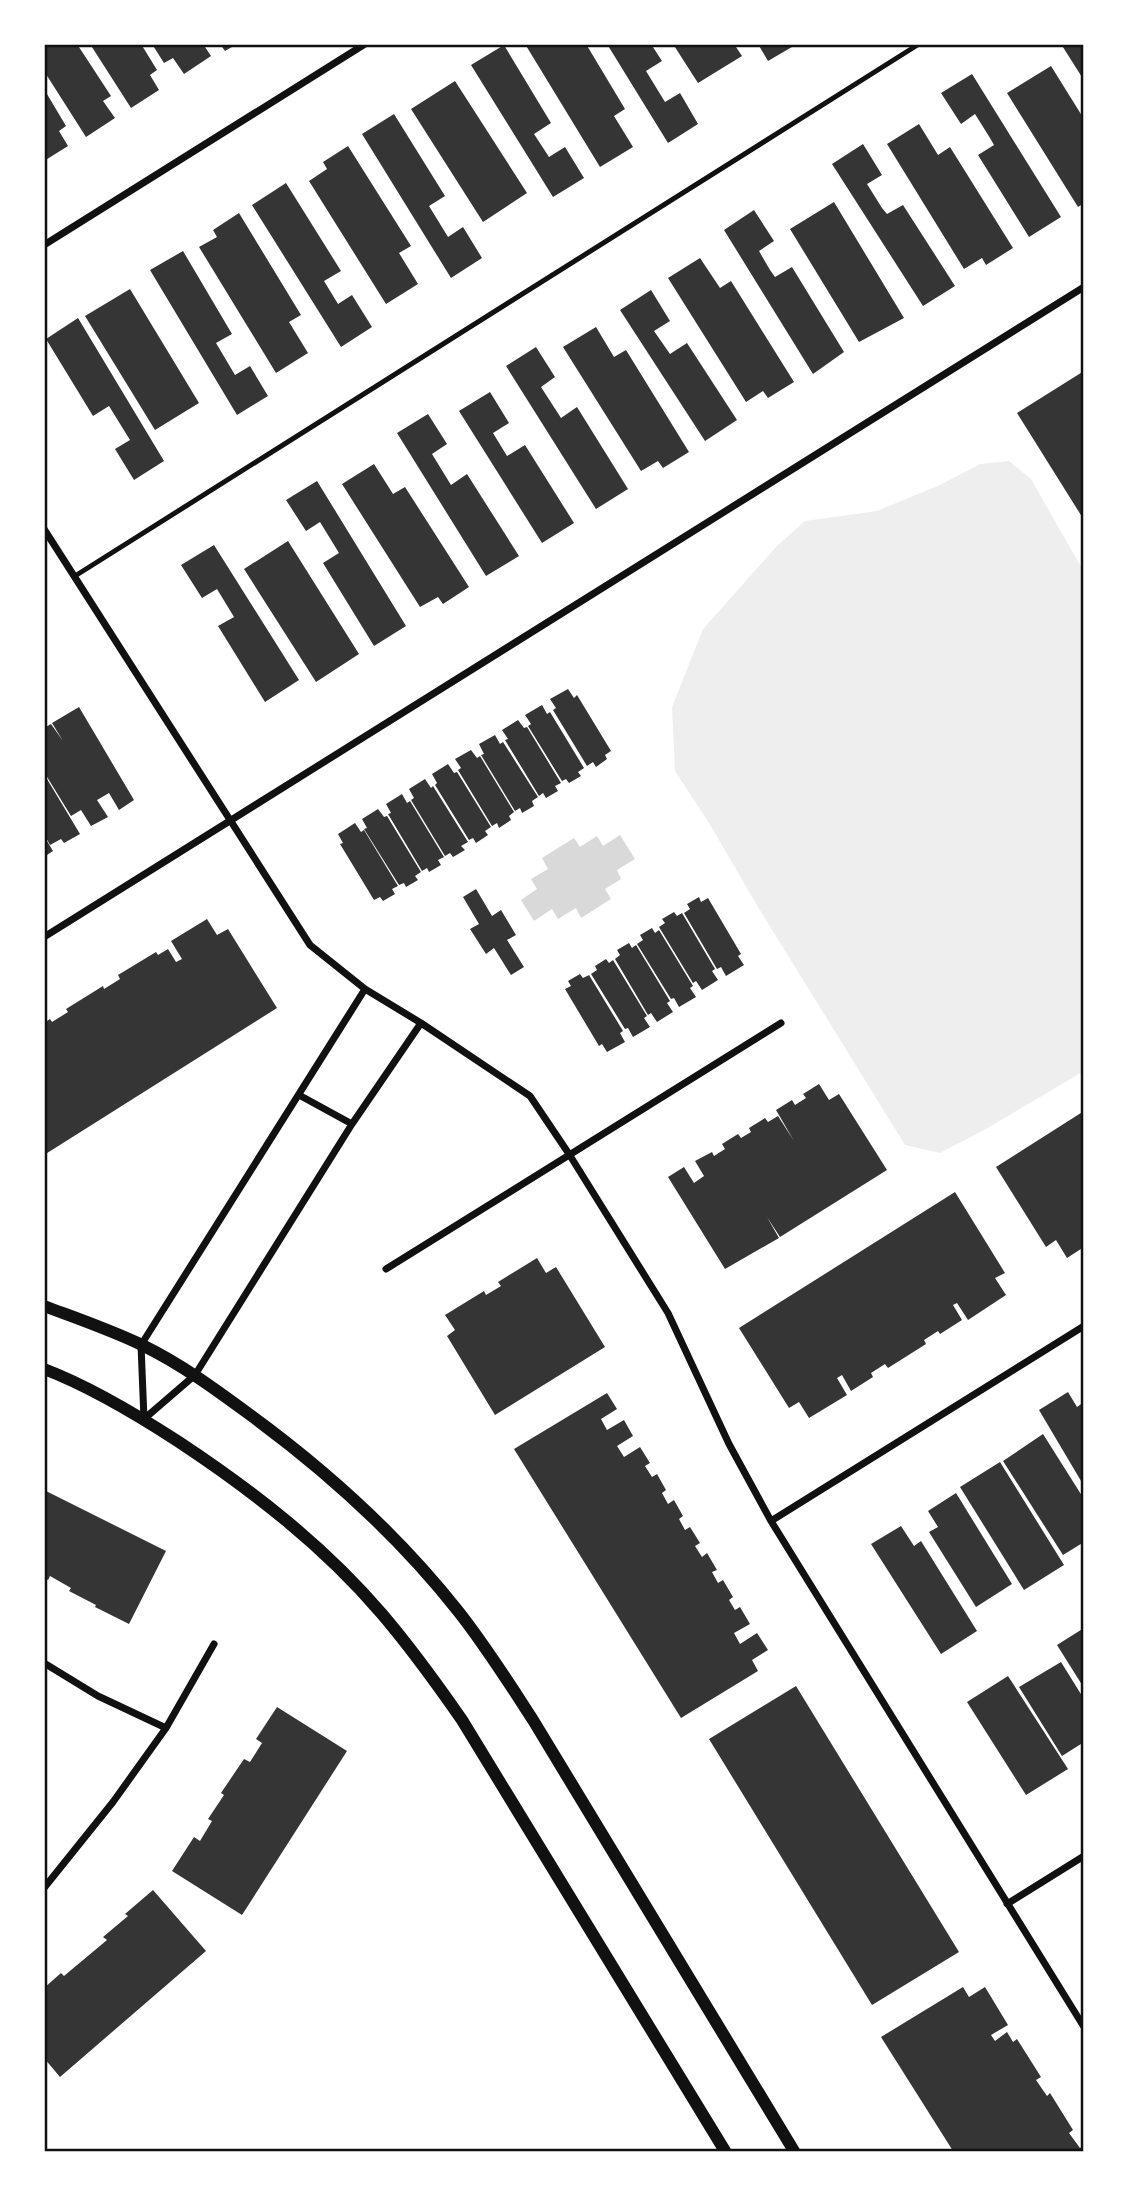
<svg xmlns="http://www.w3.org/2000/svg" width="1128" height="2195" viewBox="0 0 1128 2195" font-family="'Archivo Narrow',sans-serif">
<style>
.green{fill:#eee}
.water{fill:#d9d9d9}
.building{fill:#353535}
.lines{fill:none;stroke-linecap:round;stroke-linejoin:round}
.service{stroke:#111;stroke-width:5}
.minor{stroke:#111;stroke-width:7}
.tertiary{stroke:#111;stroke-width:12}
.neatline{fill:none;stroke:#111;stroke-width:2.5}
</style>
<rect width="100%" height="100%" fill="#fff"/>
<!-- green -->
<path class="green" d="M1009,461l22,18 53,93v499l-98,58 -46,24 -35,-8 -147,-238 -49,-84 -34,-52 -3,-64 31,-78 74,-83 28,-25 72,-10 63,-26 40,-21z"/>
<!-- water -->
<path class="water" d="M620,835l15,24 -18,11 4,9 -16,10 6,10 -30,19 -5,-10 -18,11 -6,-10 -18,12 -13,-21 16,-11 -6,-10 17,-10 -6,-11 32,-20 6,9 17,-11 6,10z"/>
<!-- building -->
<path class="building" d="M44,44h33l34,52 -8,5 12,17 -29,19 -42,-66z
M90,44h51l16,26 -7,5 9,15 -28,18z
M152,44h51l8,12 -27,18 -11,-16 -9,5z
M220,44h17l-12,7z
M525,44h61l39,65 -11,7 19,31 -33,20z
M607,44h44l11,17 -16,10 19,31 15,-9 18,31 -30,19z
M673,44h61l8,12 -44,27z
M758,44h39l-29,17z
M1061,44h23v37l-4,-7z
M504,45l47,78 -17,11 15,23 16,-10 19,31 -31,19 -82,-132z
M1051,66l33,53v84l-6,4 -71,-114z
M972,74l89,143 -32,20 -51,-82 16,-10 -4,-7 -15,-24 -14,10 -20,-31z
M455,81l72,112 -44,29 -72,-113z
M44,89l22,37 -7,5 9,15 -24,15z
M394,114l51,82 -16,10 19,31 15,-10 19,31 -31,20 -89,-144z
M919,124l19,31 12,-8 63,101 -27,17 -4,-7 -18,11 -77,-125z
M863,144l19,31 -15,9 15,24 5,6 16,-9 52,81 -32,20 -91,-142z
M348,146l63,100 -12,7 19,31 -32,20 -77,-123 18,-12 -4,-7z
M286,183l55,88 -17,10 14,23 14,-9 20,32 -31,20 -89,-142z
M834,202l70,116 -45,24 -69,-113z
M754,210l20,31 -15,10 11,19 5,7 17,-10 52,85 -31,22 -89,-144z
M239,213l62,102 -12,7 19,31 -32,20 -77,-126 18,-10 -4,-7z
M183,251l49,83 -16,9 19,32 15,-9 18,30 -31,19 -87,-145z
M700,258l20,30 11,-7 63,101 -26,16 -5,-7 -17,11 -78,-124z
M130,289l69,114 -44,27 -70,-114z
M651,290l19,31 -16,10 16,23 17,-11 50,77 -32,21 -85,-131z
M78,318l86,143 -30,19 -19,-31 15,-9 -21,-34 -16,10 -47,-77z
M596,327l18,30 12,-7 63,102 -26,16 -5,-7 -17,10 -78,-124z
M536,347l19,30 -14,10 20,31 16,-11 51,82 -32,20 -90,-143z
M1084,371v149l-67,-107z
M490,392l19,31 -16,10 14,23 18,-11 49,78 -32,20 -83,-132z
M428,414l19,30 -15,10 19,31 16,-11 52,82 -33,20 -89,-143z
M374,464l19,30 12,-7 64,100 -26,17 -5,-7 -18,10 -78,-123z
M317,481l89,145 -32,20 -51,-83 16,-10 -19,-31 -14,9 -20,-31z
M288,541l71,113 -43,28 -72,-113z
M214,545l85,135 -34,22 -47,-76 16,-9 -17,-28 -15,9 -21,-33z
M568,689l6,9 3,-3 34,56 -6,4 2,4 -11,8 -3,-5 -6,4 -34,-56 3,-2 -6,-9z
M542,705l5,9 3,-2 34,56 -6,4 3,4 -12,7 -3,-4 -4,2 -34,-55 3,-2 -6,-9z
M79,707l55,93 -15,10 -10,-17 -12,7 11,17 -17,9 -10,-16 -10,6 -27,-44v-44l7,-4 12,17 -11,-18z
M518,720l6,8 3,-1 34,56 -6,3 3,5 -12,7 -3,-5 -4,3 -34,-56 3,-1 -6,-9z
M495,735l5,9 3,-2 35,55 -6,4 2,5 -12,7 -2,-5 -5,3 -34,-56 3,-1 -5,-10z
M471,750l6,8 3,-2 34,56 -5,4 2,4 -12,8 -2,-5 -5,3 -34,-56 3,-2 -6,-9z
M448,764l6,9 3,-1 34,55 -6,4 3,4 -12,8 -3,-5 -4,2 -34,-55 2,-2 -5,-9z
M44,774l36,60 -16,9 -3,-4 -11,6 -6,-11z
M425,779l6,9 2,-2 35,56 -7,4 4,4 -12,7 -3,-4 -5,3 -34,-56 3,-2 -5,-9z
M402,794l5,9 3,-2 34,56 -6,3 3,5 -12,7 -2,-4 -5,3 -34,-57 3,-1 -5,-9z
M378,809l6,8 3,-1 34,56 -6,4 3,4 -12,7 -2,-4 -5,2 -35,-56 3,-1 -5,-9z
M355,823l6,9 3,-2 34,56 -6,3 3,5 -12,7 -3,-4 -6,3 -34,-56 3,-1 -5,-9z
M44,836l9,15 -9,6z
M476,889l16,27 9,-6 15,25 -9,5 17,27 -13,8 -17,-27 -8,6 -16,-25 9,-5 -16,-27z
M699,897l2,5 7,-4 33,56 -3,2 6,9 -18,11 -5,-9 -4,2 -33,-56 6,-4 -3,-5z
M674,912l3,4 5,-3 33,56 -3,2 6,9 -16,10 -6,-9 -3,2 -34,-56 6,-4 -3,-4z
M207,919l10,16 11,-6 49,79 -233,147v-132l6,-4 2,3 16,-10 -2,-3 37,-23 1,3 16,-10 -2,-4 38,-23 2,3 10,-6 8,13 6,-3 -11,-18z
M652,928l3,5 4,-3 34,56 -3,2 6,9 -17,10 -5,-9 -3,1 -34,-55 6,-4 -3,-5z
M629,943l3,5 4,-3 34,56 -3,2 6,9 -16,10 -6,-9 -3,2 -33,-56 5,-4 -3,-5z
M606,959l3,4 4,-3 34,56 -3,2 6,9 -17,10 -5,-9 -3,1 -34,-55 6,-4 -2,-4z
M580,974l3,4 6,-3 34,56 -3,2 5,9 -18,10 -5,-8 -3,2 -34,-57 6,-3 -3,-5z
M819,1084l10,16 10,-6 48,76 -107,67 -13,-20 12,21 -54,31 -57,-92 16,-10 10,16 10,-7 -9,-15 17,-9 2,4 11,-7 -3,-5 16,-10 3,4 10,-6 -2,-4 16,-10 3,4 10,-6 16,25 -18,-31 16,-10 3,5 11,-7 -3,-4z
M1084,1111v136l-17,11 -11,-18 -10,7 -50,-80z
M955,1192l50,81 -10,5 11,17 -38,25 -11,-17 -4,2 9,15 -22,14 -2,-3 -14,9 2,4 -38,24 -3,-4 -14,9 2,4 -22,14 -9,-16 -5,3 10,17 -38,23 -10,-16 -10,6 -50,-80z
M537,1258l9,15 10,-6 49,80 -110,68 -48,-79 8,-6 -10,-15 39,-24 2,4 15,-9 -3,-4z
M1068,1392l9,15 7,-5v84l-45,-76z
M607,1393l10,16 -16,10 6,11 17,-10 9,16 -16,10 7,11 16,-10 10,16 -5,3 7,11 5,-3 9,16 -4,3 6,11 6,-4 9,16 -4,3 6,11 5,-3 10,16 -5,3 7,11 5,-4 10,17 -5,2 6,11 5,-3 10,17 -4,3 6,10 5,-3 10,17 -16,9 6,11 17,-11 11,17 -16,10 6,11 -77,47 -167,-269z
M1043,1434l41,65v43l-21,13 -60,-94z
M1000,1462l64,103 -40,25 -64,-103z
M44,1490l122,61 -37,73 -34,-17 1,-2 -27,-14 2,-3 -21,-12 -2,4 -4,-2z
M956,1493l56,91 -36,23 -47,-75 9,-5 -10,-16z
M901,1526l13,20 7,-5 56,90 -36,23 -70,-110z
M1084,1628v60l-27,-43z
M1061,1662l23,37v43l-22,14 -43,-69z
M1008,1676l60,93 -42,26 -59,-93z
M796,1686l163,266 -87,53 -163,-266z
M277,1707l70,44 -105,164 -70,-44 22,-34 6,4 12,-20 -4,-2 16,-24 -3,-2 23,-34 6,3 12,-19 -6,-4z
M153,1890l53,61 -146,126 -16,-19v-70l17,-15 3,3 43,-36 -4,-3 25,-21 -3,-2z
M963,1987l6,10 16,-10 23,38 -17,10 4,6 12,-9 6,10 4,-3 24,38 -5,3 11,16 3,-3 23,37 -4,3 11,15 3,-2 1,5h-131l-72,-114z"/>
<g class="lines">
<!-- service -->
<path class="service" d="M75,576l844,-532"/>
<!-- minor -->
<path class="minor" d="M44,245l321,-201
M44,529l266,416 55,44 56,34 109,73 39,58 99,159 61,131 42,77 313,506
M44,937l1040,-650
M299,1095l53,29
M386,1269l395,-246
M144,1419l-3,-74 224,-356
M144,1419l51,-44 157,-251 69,-101
M771,1521l313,-195
M44,1663l54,33 68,32
M44,1888l69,-86 53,-74 48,-84
M1007,1904l77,-48"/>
<!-- tertiary -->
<path class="tertiary" d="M44,1306c32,12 67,24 98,39 39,19 73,44 107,69 78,57 149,121 209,197 27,34 51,72 75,109l261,431
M44,1369c45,17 95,47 135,73 74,49 145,104 203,172 29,34 55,70 80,106l263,431"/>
</g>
<!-- border -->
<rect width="1128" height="2195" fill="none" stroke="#ffffff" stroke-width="91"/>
<rect x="46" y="46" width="1036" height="2104" class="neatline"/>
</svg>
